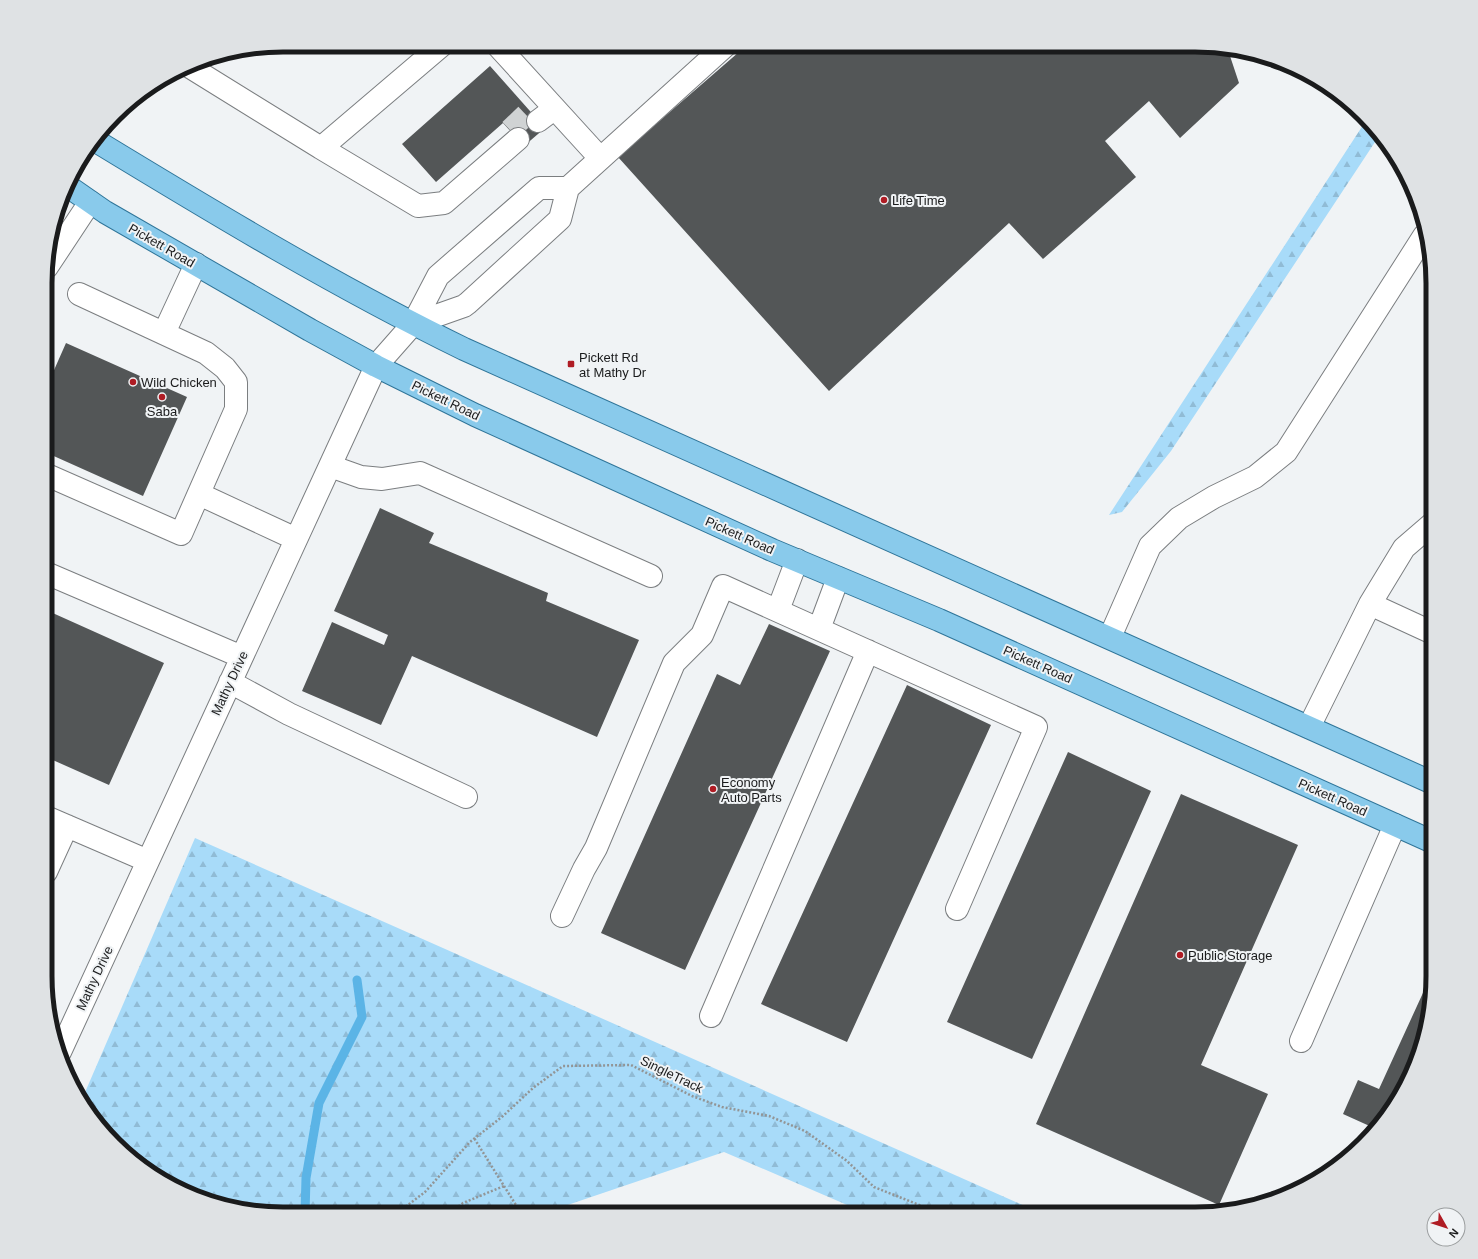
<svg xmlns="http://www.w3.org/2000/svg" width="1478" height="1259" viewBox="0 0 1478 1259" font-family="Helvetica,sans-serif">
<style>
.forest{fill:url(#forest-firs)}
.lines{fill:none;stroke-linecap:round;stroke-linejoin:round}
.stream{stroke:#5bb4e6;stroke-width:9}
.building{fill:#535657}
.minor-tunnel{stroke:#d0d3d4;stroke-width:22;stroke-dasharray:22 11;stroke-linecap:butt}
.minor-casing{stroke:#7b7e80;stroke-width:24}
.major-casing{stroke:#2f7599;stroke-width:24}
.path{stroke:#929596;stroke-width:2.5;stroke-dasharray:2 2;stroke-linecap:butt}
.minor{stroke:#fff;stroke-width:22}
.major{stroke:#89caeb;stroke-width:22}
.poi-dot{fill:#af1c24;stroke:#f0f3f5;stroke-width:1.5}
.labels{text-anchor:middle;stroke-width:4;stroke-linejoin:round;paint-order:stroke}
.poi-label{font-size:13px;fill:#1a1b1c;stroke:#f0f3f5;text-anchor:start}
.street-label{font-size:13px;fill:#1a1b1c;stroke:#f0f3f5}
.rim{fill:none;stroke:#1a1b1c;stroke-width:5}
</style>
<defs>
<pattern id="forest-firs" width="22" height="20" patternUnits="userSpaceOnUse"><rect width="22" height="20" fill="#a8dbf9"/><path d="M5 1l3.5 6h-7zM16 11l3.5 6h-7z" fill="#90bbd5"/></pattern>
</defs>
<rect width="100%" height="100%" fill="#f0f3f5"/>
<!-- forest -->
<path class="forest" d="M1367,119l12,17 -208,315 -49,61 -13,3z
M195,838l848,376h-175l-144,-62 -183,62h-258l-91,-18 -77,-52 -32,-47z"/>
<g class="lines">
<!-- stream -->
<path class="stream" d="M305,1214l1,-36 13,-75 43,-86 -5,-37"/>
</g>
<!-- building -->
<path class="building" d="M747,45h463l18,5 11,33 -59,55 -31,-37 -44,40 31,36 -93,82 -34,-36 -180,168 -211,-234z
M490,66l55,62 -21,18 -21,-23 -67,59 -34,-38z
M66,343l121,54 -44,99 -96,-43v-67z
M380,508l54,25 -5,10 119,50 -2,8 93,39 -42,97 -185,-81 -31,69 -79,-34 30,-69 52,23 4,-10 -54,-24z
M46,610l118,53 -55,122 -63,-28z
M769,624l61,27 -145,319 -84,-37 116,-259 23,11z
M907,685l84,40 -144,317 -86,-38z
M1068,752l83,39 -119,268 -85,-37z
M1181,794l117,51 -97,220 67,29 -49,111 -183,-81z
M1433,971l-18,96 -41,61 -31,-14 15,-34 21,9z"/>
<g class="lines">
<!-- minor-tunnel -->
<path class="minor-tunnel" d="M510,130l20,-19"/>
<!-- minor casing -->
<g class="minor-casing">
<path id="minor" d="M497,45l103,113
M190,67l131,81 121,-103
M538,121l16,-12
M321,148l97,58 26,-3 74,-64
M47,267l43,-65
M413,324l51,-18 4,-3 92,-84 8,-31 158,-143
M164,333l32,-69
M330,466l31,11 21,2 38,-6 231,103
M47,475l134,59 55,-125v-27l-11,-14 -19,-15 -127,-59
M199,494l97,45
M46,573l196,84
M1370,604l34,-56 29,-25
M778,610l19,-50
M819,629l19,-51
M1110,637l40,-91 29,-28 35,-21 41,-20 31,-25 138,-216
M230,682l59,32 177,83
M1309,727l61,-123 63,29
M46,817l102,44
M46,872l21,-46
M562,916l22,-47 12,-21 78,-185 28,-28 21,-49 313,141 -79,182
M711,1016l157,-365
M1301,1041l94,-216
M60,1052l316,-686 37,-42 25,-48 101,-88h29"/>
</g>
<!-- major casing -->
<g class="major-casing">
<path id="major" d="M96,141c120,73 241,146 368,208l969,434
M69,187l36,25 205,118 66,36 99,49 297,135 167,70 494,222"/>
</g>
<!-- path -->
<path class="path" d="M504,1186l17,27
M396,1214l29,-22 45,-50 33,-26 30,-28 30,-22 68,-1 61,31 30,11 47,9 36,15 42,30 27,26 68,27
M449,1214l14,-11 41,-17 -30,-48"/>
<!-- minor -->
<use href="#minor" class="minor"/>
<!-- major -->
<use href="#major" class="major"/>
</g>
<!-- markers -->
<g class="poi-dot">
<circle cx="884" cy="200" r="4"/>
<rect x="567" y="360" width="8" height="8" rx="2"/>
<circle cx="133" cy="382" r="4"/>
<circle cx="162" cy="397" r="4"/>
<circle cx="713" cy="789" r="4"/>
<circle cx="1180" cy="955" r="4"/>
</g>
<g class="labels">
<!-- poi labels -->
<g class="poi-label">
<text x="892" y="205">Life Time</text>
<text x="579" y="362">Pickett Rd<tspan x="579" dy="15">at Mathy Dr</tspan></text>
<text x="141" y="387">Wild Chicken</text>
<text x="162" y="416" text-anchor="middle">Saba</text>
<text x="721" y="787">Economy<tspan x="721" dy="15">Auto Parts</tspan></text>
<text x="1188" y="960">Public Storage</text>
</g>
<!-- street labels -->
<g class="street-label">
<text transform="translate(162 245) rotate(30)" y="5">Pickett Road</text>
<text transform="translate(446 400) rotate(26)" y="5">Pickett Road</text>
<text transform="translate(740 535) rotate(24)" y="5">Pickett Road</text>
<text transform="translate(1038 664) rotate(24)" y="5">Pickett Road</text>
<text transform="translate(229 683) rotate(-65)" y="5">Mathy Drive</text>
<text transform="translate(1333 797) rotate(24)" y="5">Pickett Road</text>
<text transform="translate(94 978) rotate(-65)" y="5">Mathy Drive</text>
<text transform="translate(672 1074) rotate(26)" y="5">SingleTrack</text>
</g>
</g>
<!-- crop -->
<path d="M0 0H1478V1259H0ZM283 52H1195A231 231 0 0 1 1426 283V976A231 231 0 0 1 1195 1207H283A231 231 0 0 1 52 976V283A231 231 0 0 1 283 52Z" fill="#dfe2e4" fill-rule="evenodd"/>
<path class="rim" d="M283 52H1195A231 231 0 0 1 1426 283V976A231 231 0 0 1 1195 1207H283A231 231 0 0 1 52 976V283A231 231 0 0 1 283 52Z"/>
<!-- north arrow -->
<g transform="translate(1446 1227) rotate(129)"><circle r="19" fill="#f0f3f5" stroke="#9a9d9e"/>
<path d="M0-3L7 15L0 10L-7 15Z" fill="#af1c24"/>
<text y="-6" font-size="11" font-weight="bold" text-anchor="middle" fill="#1a1b1c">N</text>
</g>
</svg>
